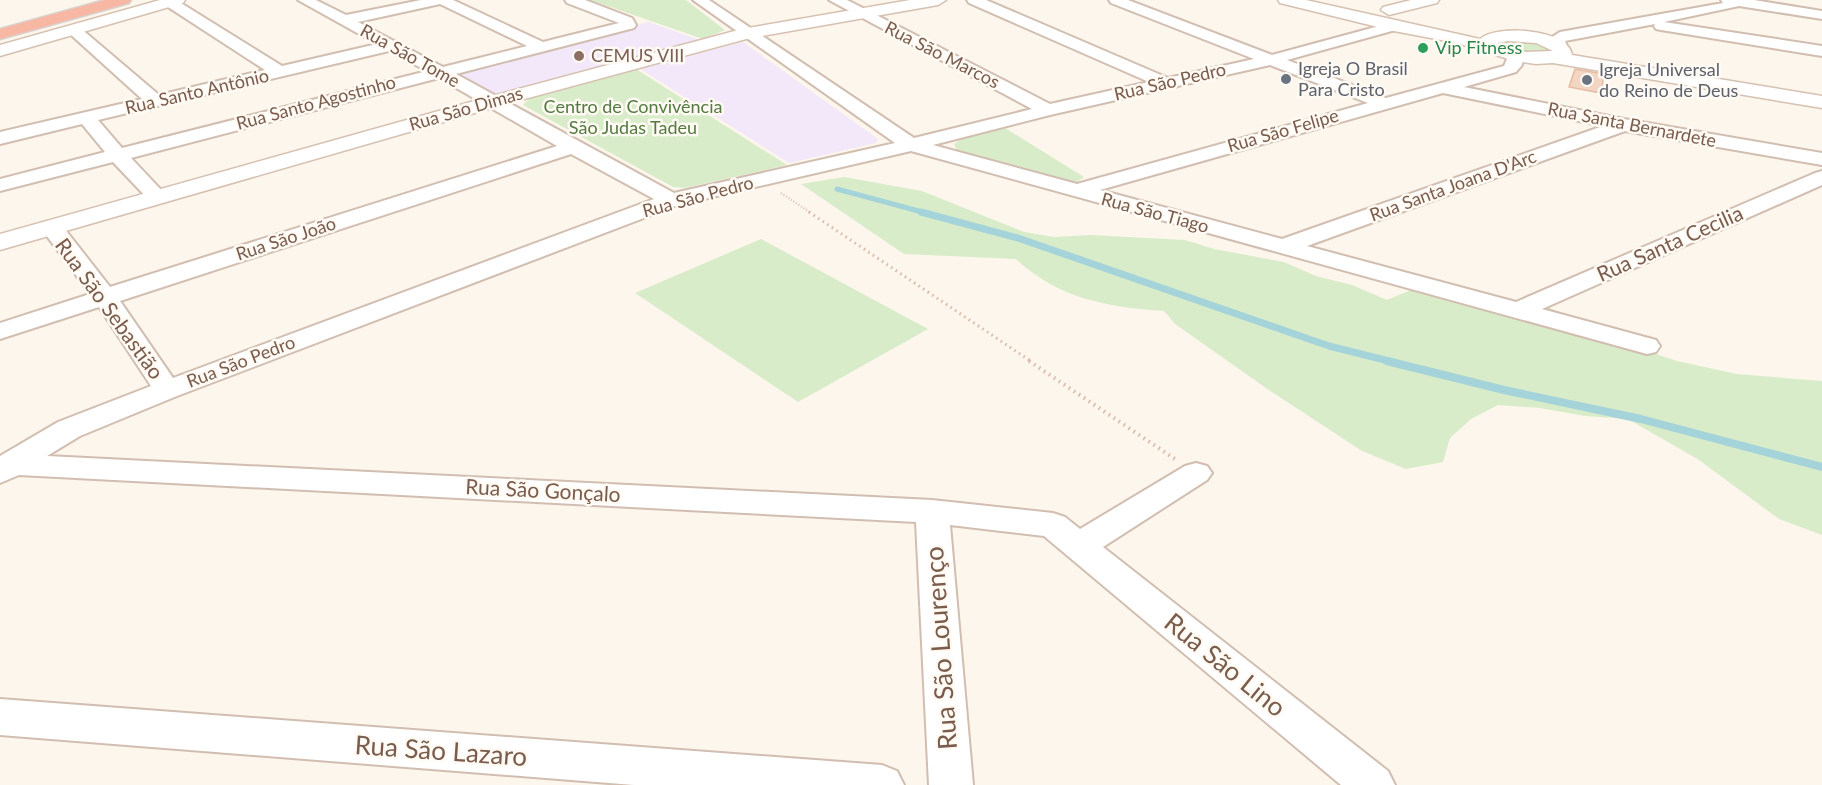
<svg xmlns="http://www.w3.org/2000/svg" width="1822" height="785" viewBox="0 0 1822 785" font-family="Lato,sans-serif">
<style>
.education{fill:#f3e8fa}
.green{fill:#d8ecc9}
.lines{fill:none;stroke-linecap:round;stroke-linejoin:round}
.stream-far2{stroke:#a5d3da;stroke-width:5}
.stream-far1{stroke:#a5d3da;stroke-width:7}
.stream{stroke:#a5d3da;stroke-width:8}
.building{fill:#f3d5c3;stroke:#e6bba3;stroke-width:1.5}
.street-casing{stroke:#d1beb0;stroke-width:4}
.secondary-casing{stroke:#d6c0b0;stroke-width:3}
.highway-casing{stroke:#dad1cd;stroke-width:3}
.path-far2{stroke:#d9b8a5;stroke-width:2;stroke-dasharray:1 2;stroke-linecap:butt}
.path-far1{stroke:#d9b8a5;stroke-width:3;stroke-dasharray:1.5 4;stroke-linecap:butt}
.path{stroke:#d9b8a5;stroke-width:4;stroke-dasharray:1.5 4.5;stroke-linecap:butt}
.street{fill:#fff;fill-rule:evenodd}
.secondary{fill:#fff;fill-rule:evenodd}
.highway{fill:#f7b7a3;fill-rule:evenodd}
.leisure-dot{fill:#2e9e5b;stroke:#fffaf3;stroke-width:2}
.education-dot{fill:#8d6e63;stroke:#fffaf3;stroke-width:2}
.worship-dot{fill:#6b7280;stroke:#fffaf3;stroke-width:2}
.labels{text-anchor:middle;stroke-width:5;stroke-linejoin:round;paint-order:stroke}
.far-leisure-label{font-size:18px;fill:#27864d;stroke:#fffaf3;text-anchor:start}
.far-street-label{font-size:18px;fill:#7a5c4d;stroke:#fffaf3}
.far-education-label{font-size:18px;fill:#785e54;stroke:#fffaf3;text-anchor:start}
.far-worship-label{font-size:18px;fill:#5b616d;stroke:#fffaf3;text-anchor:start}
.far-park-label{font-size:18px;fill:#537a41;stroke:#fffaf3}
.street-label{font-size:21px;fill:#7a5c4d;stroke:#fffaf3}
.near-street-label{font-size:26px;fill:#7a5c4d;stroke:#fffaf3}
</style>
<rect width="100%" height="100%" fill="#fdf6ec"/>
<!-- education -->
<path class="education" d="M649,22l51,18 -191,54 -13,1 -44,-23z
M743,42l135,97 -2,4 -87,20 -149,-94z"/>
<!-- green -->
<path class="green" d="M590,0h96l39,30 -22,9z
M1503,41l32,1 15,7v2l-26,2 -24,-9z
M636,69l151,96 -102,23 -12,-1 -150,-82 7,-7z
M1005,128l79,49 -13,9 -113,-33 -4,-9 9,-6z
M844,177l78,14 102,41 30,5 36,-2 95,5 29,9 70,13 32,14 36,9 35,15 24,-10 3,-8 136,26 88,40 39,13 60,13 85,7v154l-43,-16 -80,-59 -71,-41 -43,-3 -45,-8 -42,-3 -27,14 -21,19 -7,24 -37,7 -44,-18 -96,-63 -91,-64 -11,-13c-57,-4 -105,-12 -148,-52l-112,-5 -103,-70z
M761,239l167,90 -130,73 -163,-109z"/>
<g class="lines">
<!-- stream-far2 -->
<path class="stream-far2" d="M837,189l89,24"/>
<!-- stream-far1 -->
<path class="stream-far1" d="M921,212l97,26 311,108 64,16"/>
<!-- stream -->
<path class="stream" d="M1387,361l117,29 137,29 181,48"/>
</g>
<!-- building -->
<path class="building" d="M1575,69l29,5 -3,19 -32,-6z"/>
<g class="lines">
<!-- street casing -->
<g class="street-casing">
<path id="street" d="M164,0h12l106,66 95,-22 -79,-44h18l30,15 75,-15h32l90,42 76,-19 -52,-20 -2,-3h20l47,18 4,7 -2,3 -178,46 218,119 221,-50 -202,-143h16l205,138 118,-29 -203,-109h18l203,104 99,-22 -180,-79 -2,-3h19l182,78 86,-19 -143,-56 -2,-3h19l144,55 122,-33 7,4 -2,3 -112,31 99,38 118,-32 3,-7 -3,-4 8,-5 6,2 5,6 -1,7 -6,7 -52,15 160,32 198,34v12l-197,-34 -318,115 209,56 299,-129 7,-2v14l-280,124 114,31 4,6 -4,6 -9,2 -736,-203 -233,54 -501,191 -97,40 -33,20 885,44 121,13 12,4 15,12 105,-63 11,-3 11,3 5,7 -5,7 -104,67 285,224 7,14h-54l-297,-249 -94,-11 23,260h-44l-13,-263 -897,-47 -19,8v-27l58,-34 93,-36 -52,-79 -99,32v-16l90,-29 -49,-66 3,-5 8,-2 8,2 50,64 447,-141 -118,-68 -308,80 33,35 4,4 -4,4 -7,2 -7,-2 -37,-39 -113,29v-12l105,-27 -23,-28 -82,20v-12l142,-33 -73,-66 -2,-3 2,-3h10l80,68 106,-25 -100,-65zM440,4l87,42 -84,21 -85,-45zM389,51l38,20 -305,77 -24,-28zM1270,65l98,38 -291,81 -144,-39 117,-30zM1443,93l160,33 -321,113 -182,-49zM571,154l83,45 -481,179 -53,-77z
M1721,0h33l68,11v8l-83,-13 -75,16 158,24v10l-161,-26 -5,-1 -2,-3 1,-2 -90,17 2,5 -8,5 -5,-2 -8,-8 14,-9 163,-29z
M0,699l882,66 15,6 7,14h-270l-634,-50z"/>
</g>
<!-- secondary casing -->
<g class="secondary-casing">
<path id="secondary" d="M160,0h25l-2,3 -183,53v-11z
M910,0h36l-8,5 -188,33 -251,68 -499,144v-16l485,-136 257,-69z
M1278,0h28l174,39c17,-15 89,-10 92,16l250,41v12l-269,-45 -17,1 -21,-3 -58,-18 -63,-12 -114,-28zM1508,41l28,2 17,8 -27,1 -29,-9z
M1411,0h28l-2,3 -48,12 -8,-5 2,-3z"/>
</g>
<!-- highway casing -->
<g class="highway-casing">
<path id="highway" d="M105,0h26l-2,3 -129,36v-10z"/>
</g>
<!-- path-far2 -->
<path class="path-far2" d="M781,193l30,20"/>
<!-- path-far1 -->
<path class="path-far1" d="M809,212l223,150"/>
<!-- path -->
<path class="path" d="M1029,361l146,98"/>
<!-- street -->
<use href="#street" class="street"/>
<!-- secondary -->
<use href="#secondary" class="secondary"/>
<!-- highway -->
<use href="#highway" class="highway"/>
</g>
<!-- markers -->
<circle class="leisure-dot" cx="1423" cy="48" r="6"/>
<circle class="education-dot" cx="579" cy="56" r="6"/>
<g class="worship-dot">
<circle cx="1286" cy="79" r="6"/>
<circle cx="1587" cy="80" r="6"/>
</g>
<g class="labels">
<!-- far-leisure labels -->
<g class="far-leisure-label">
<text x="1435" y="54">Vip Fitness</text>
</g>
<!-- far-street labels -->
<g class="far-street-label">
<text transform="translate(942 55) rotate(27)" y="6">Rua São Marcos</text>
<text transform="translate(410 56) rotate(29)" y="6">Rua São Tome</text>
<text transform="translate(1170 82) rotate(-13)" y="6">Rua São Pedro</text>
<text transform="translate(197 92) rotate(-13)" y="6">Rua Santo Antônio</text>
<text transform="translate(316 103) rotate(-15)" y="6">Rua Santo Agostinho</text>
<text transform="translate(466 109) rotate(-16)" y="6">Rua São Dimas</text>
<text transform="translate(1632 125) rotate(11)" y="6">Rua Santa Bernardete</text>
<text transform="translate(1283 131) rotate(-16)" y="6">Rua São Felipe</text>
<text transform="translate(1453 186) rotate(-20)" y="6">Rua Santa Joana D'Arc</text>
<text transform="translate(698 197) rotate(-15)" y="6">Rua São Pedro</text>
<text transform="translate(1155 213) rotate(15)" y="6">Rua São Tiago</text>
<text transform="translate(286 239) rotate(-18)" y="6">Rua São João</text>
<text transform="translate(241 362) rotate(-21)" y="6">Rua São Pedro</text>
</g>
<!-- far-education labels -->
<g class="far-education-label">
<text x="591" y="62">CEMUS VIII</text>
</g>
<!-- far-worship labels -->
<g class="far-worship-label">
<text x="1298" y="75">Igreja O Brasil<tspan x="1298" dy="21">Para Cristo</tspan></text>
<text x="1599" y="76">Igreja Universal<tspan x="1599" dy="21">do Reino de Deus</tspan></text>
</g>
<!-- far-park labels -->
<g class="far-park-label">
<text x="633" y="113">Centro de Convivência<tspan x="633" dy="21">São Judas Tadeu</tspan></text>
</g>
<!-- street labels -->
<g class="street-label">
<text transform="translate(1670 244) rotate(-24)" y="7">Rua Santa Cecilia</text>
<text transform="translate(109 309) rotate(54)" y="7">Rua São Sebastião</text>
<text transform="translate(543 491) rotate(3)" y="7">Rua São Gonçalo</text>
</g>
<!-- near-street labels -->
<g class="near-street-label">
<text transform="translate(941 648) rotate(-94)" y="9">Rua São Lourenço</text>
<text transform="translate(1225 665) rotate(39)" y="9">Rua São Lino</text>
<text transform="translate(441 751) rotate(4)" y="9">Rua São Lazaro</text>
</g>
</g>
</svg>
